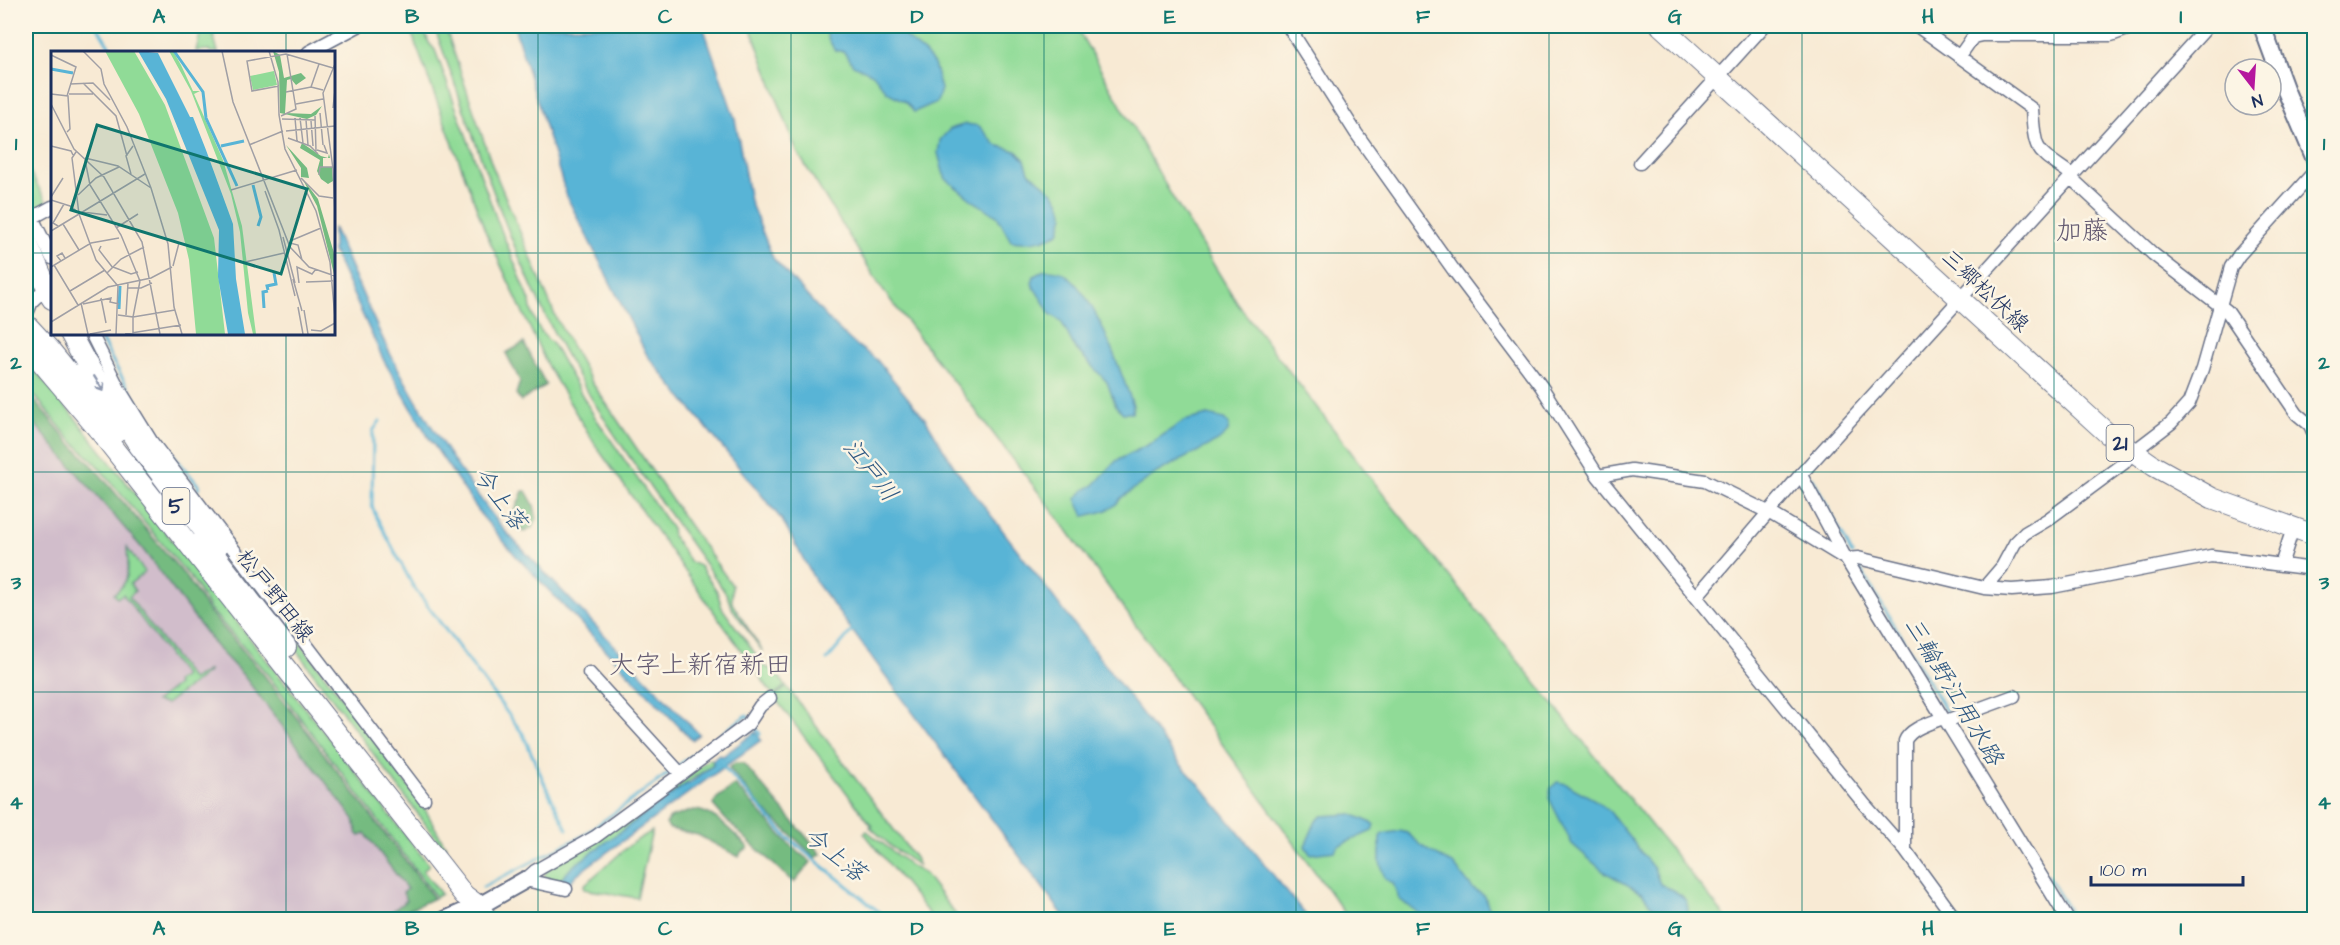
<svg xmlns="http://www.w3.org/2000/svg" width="2340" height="945" viewBox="0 0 2340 945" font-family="'Architects Daughter','Klee One',sans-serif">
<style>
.industrial{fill:#d1bdcb}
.green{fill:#90db97;stroke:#56857a;stroke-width:1.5}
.forest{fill:#74bb80;stroke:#48756f;stroke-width:1.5}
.water{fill:#58b4d6;stroke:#3a729a;stroke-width:1.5}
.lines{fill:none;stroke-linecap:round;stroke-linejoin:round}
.stream{stroke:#58b4d6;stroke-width:3}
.street-casing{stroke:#687087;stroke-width:15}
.secondary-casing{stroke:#687087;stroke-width:20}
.primary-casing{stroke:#687087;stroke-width:22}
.street{stroke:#fff;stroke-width:12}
.secondary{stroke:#fff;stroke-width:16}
.primary{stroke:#fff;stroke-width:20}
.oneway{stroke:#8d97ae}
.grid{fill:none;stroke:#0f766e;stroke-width:1.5;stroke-opacity:0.55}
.labels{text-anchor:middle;stroke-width:5;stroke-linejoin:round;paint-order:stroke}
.shield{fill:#fcf5e5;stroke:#5e6a86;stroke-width:1.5}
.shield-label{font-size:21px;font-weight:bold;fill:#1b2f5e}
.street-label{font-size:22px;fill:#1b2f5e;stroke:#fcf5e5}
.water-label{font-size:24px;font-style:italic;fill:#2d5782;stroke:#fcf5e5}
.quarter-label{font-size:26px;fill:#635a71;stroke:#fcf5e5}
.inset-river{fill:none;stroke:#58b4d6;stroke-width:3}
.inset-road{fill:none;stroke:#a09fa5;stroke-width:1.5}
.view{fill:#0f766e;fill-opacity:0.15;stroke:#0f766e;stroke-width:3}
.inset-edge{fill:none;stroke:#1b2f5e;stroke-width:3}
.neatline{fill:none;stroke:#0f766e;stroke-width:2}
.grid-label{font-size:20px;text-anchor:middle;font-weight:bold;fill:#0f766e}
</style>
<rect width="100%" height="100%" fill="#fcf5e5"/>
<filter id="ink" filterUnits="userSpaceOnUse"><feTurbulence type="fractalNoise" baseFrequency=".0167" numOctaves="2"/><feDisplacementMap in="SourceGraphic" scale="12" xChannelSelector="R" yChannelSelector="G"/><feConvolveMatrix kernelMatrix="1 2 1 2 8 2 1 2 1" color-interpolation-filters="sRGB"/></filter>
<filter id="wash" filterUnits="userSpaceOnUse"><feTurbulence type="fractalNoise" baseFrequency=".008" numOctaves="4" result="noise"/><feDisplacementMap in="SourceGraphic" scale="24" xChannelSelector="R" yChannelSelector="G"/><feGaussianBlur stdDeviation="1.35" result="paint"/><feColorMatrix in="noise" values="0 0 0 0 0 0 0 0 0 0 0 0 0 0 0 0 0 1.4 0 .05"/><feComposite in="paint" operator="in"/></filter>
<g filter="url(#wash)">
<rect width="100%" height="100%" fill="#f8ead4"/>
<!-- industrial -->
<path class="industrial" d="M26,390l43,52 23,23 94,112 22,33 56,65 170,223 -45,21h-363z"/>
<!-- green -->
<path class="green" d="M202,26h9l7,26h-8l-1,-2 -13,1z
M409,26h14l6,17 6,7 62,170 33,81c1,15 10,33 22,42l41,71 79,115v6l18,27 10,4 17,25 5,17 43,59 9,3 12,16 -13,9 -177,-249 -48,-79 -62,-134z
M434,26h11l47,139 65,155 36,64 93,137 46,64v18l31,49 -32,-45 -4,-12c-53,-76 -109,-149 -155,-229 -61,-107 -96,-226 -138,-340z
M750,26h326l97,172 64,105 153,200 337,416h-378l-290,-400 -177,-230 -85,-137z
M26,165l22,39 -9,7 -13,-25z
M26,360l50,59 353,446 -6,6 18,23 -5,3 -169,-223 -58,-66 -16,-27 -98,-118 -27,-26 -42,-52z
M127,548l18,24 -15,12 5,7 -6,6 63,83 17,-10 -2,3 -41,31 -11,-2 22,-17 -1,-3 8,-6 -61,-82 -6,4 -3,-4c18,-14 14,-27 13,-46z
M245,570l177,234 24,43 -2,2 -185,-249 -18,-28z
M787,687l128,171 4,8 -26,-18 -23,-21 2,-1 -98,-129z
M710,759l4,4 -142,104 -16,18 -13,-4 3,-10z
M652,831l-15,67 -53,-9v-4l48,-42z
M867,831l44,35 14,8 34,45h-26l-69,-86z"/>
<!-- forest -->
<path class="forest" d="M524,343l22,42 -25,16 -5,-7 4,-13 -14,-28z
M26,390l43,52 23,23 94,112 22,33 56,65 170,223 -45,21h-7l25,-19 -4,-7 4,-4 -42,-56 -5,3 -3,-3 -3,-14 -111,-144 -25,-26 -77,-102 -115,-133z
M523,491h3l8,14 3,14 -5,9 -8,4 -12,-9 -3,-7 7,-8z
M735,763h8l78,91 -5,4 -56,-52 -31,-38z
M735,785l56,61 20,16 -17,21 -68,-63 -13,-15 4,-7z
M693,810c22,0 39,23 55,37l-1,2 -6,3 -2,5 -41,-22 -28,-6 -4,-5 4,-6z"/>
<!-- water -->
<path class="water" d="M514,26h189l32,93 15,82 23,57 56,62 22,21 26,19 49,60 29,48 227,298 18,19 109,134h-243l-250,-337 -34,-62 -135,-165 -80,-158z
M825,26h66l34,27 9,11 7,25 -4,13 -23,10 -8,-10 -19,-10 -14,-18 -20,-9 -9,-13 -9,-2 -7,-11z
M966,124l13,2 17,19 20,6 9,9 4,12 26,22 6,10 3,11 -5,18c-17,8 -29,11 -48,8l-14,-25 -25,-16 -26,-21 -3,-7 -5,-19 2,-13 10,-11z
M333,227c20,43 37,88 59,130 32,60 70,120 113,174l194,203 -7,6 -176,-184 -34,-40 -53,-78 -45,-77 -51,-110z
M1044,270c7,0 15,0 22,5 31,23 53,94 67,130l-1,8h-9l-7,-7 -9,-24 -32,-34 -14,-27 -12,-8c-2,-8 -13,-20 -17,-30l2,-7z
M1208,415l16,4 5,5 -1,8 -10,9 -60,31 -37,26c-7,13 -24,15 -37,18l-8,-17 8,-9 10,-5 22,-24 35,-18 33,-22z
M755,732l6,8 -185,135 -10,12 -10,-2 16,-18 113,-82 4,-1 24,-19v-5l5,-5 5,1z
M1557,782l9,2 31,17 13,11 44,57 6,15c16,8 32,12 27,33l-4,2h-21l-20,-26 -39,-22 -31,-27 -23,-46 2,-10z
M1351,814l23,10 -2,7 -34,15 -3,5 -25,3 -5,-8 11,-25 6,-5z
M1400,831l7,2 20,17 26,14 20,25 12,7c6,28 17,15 37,23h-100l-2,-5 -21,-15 -6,-16 -8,-4 -5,-17v-25l2,-3z"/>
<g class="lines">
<!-- stream -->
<path class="stream" d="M97,26l16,26
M26,192l11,20
M40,218l12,25
M98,333c28,56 60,106 101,153l-1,3
M380,421l-7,10 -1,75 4,10 37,70 110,148 23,53 21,42
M1812,477l40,77
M1856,562l93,154
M827,660l28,-33
M753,724l7,10 -5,5
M721,764l66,73 102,83
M678,766l69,-51 2,3
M2047,875l22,35
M483,887l101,-52 89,-65"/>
</g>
</g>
<g filter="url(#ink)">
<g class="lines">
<!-- street casing -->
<g class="street-casing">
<path id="street" d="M1288,26l68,107 99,139 86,114 57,90 267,329 40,45 51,70
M1917,26l115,83c3,46 4,40 40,66
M309,52l49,-26
M1959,57l14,-20 9,-2h129l25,-9
M1640,163l124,-137
M2070,177l83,77 74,57 70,103 13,11 4,9
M26,205l26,53
M32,218l20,-11
M28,311l4,-10 11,-10
M91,333l28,56 32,52 273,358
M1801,475l45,84 97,159c-12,5 -33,10 -38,23v109
M1598,476l34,-6 73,11 65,32 76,46 12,-1 126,30 28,2 40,-3 159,-31 103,13
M2281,565l12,-37
M1984,588l18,-21 13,-24 10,-10 22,-13 77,-57 9,-11 38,-29 18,-20 13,-34 29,-102 8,-12 75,-83
M1696,597l107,-125 405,-446
M589,673l92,101
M1942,718l4,3 122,199
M1946,721l68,-25
M525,880l10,-9 60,-34 86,-63 67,-50 12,-18 10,-8
M525,880l41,9"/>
</g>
<!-- secondary casing -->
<g class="secondary-casing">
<path id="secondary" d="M2262,26l24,65 28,66
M445,920l43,-19 37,-21"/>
</g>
<!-- primary casing -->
<g class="primary-casing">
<path id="primary" d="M1661,26l447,408 46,32 58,32 102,37
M26,240l26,59
M26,324l25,27 66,81
M70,333l15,28 55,86 77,101
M26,344l76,90 362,461 12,9 12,16
M203,540l83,107"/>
</g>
<!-- street -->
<use href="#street" class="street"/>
<!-- secondary -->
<use href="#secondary" class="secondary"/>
<!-- primary -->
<use href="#primary" class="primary"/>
</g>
<!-- one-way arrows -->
<defs><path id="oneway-shaft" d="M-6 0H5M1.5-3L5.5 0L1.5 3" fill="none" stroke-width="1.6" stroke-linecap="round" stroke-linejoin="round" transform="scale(1.5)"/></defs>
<use class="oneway" href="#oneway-shaft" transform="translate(99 384) rotate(58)"/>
</g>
<!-- grid -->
<path class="grid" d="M286,26v26M538,26v894M791,26v894M1044,26v894M1296,26v894M1549,26v894M1802,26v894M2054,26v894M26,253h26M333,253h1981M286,333v587M26,472h2288M26,692h2288"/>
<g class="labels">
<!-- shield labels -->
<g class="shield">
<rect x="2106.5" y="425" width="27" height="36" rx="4.5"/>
<rect x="162.5" y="488" width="27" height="36" rx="4.5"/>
</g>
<g class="shield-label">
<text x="2120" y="450">21</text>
<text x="176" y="513">5</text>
</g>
<!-- street labels -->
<g class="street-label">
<text transform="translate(1986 290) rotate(43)" y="8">三郷松伏線</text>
<text transform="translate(276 595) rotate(52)" y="8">松戸野田線</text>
</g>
<!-- water labels -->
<g class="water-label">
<text transform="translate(871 470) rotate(52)" y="8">江戸川</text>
<text transform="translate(500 498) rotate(53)" y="8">今上落</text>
<text transform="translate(1954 691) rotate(59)" y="8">三輪野江用水路</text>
<text transform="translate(835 854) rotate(39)" y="8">今上落</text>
</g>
<!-- quarter labels -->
<g class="quarter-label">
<text x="2082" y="239">加藤</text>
<text x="700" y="673">大字上新宿新田</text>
</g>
</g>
<!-- overview -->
<g transform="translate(51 51)">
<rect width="284" height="284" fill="#f8ead4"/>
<path d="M54,0h29l31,54 49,133 11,96h-29l-7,-74 -11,-47 -39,-99zM118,0h4l8,14 12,26h7l-6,3 29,66 19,66 14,108h-3l-5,-21 -8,-81 -9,-38 -40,-103zM223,20l3,14 -24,5 -3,-14z" fill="#90db97"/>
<path d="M222,0l7,4 4,23 17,-5 5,5 -10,7 -5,-6 -4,1 -2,33 26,1 11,-8 -6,9 -9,4 -27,-6 -1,-41zM251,92l19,13 7,2 1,-4 1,4h-7v9h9l1,14 -5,3 -7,-5 -4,-8 3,-11 -20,-12zM235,94l21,23 2,10 -8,-1v-9zM251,127l16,21 16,54v21l-17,-68z" fill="#74bb80"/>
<path d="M87,0l20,2 32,64h3l13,33 27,74 3,55 9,55h-17l-10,-57 1,-47 -53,-131z" fill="#58b4d6"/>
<path class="inset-river" d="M123,0l29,41 3,26 31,68M0,18l22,4M170,95l23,-5M202,134l8,32 -3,9M217,239l-1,-4 9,-2 -2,-11M213,257l-1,-16 5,-1M68,258l1,-23"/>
<path class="inset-road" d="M32,0l18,18 3,15 23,43 24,61 17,56 6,63 8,27M171,0l11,51 57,145 19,20 26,9M218,0l9,31 1,33 6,34 31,62 14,51 5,56M0,4l25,12 -9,29M284,13l-12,29 10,76 2,44M32,32l33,33 11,40M19,33l23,-1 17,17M228,35l-27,5 -5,-30 39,-7 47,14M260,36l8,-23M235,41l25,-5 12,3M0,43l17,2 2,33 -3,3M18,43h24M0,53l23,45 30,28 38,65 18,92M245,53l27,-5M282,57l2,-18M269,62l3,32M230,65l15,-7 -9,-55M264,65l1,35M244,67l2,23M249,67l3,25M231,68l33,1M255,69l2,25M260,70l2,25M235,80l49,-5M237,87l22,8 8,8M198,94l34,-14M0,95l20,5 2,4M266,99l10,3 -3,-8M25,101l-4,6 7,56M34,107l33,8 33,22M34,109l5,25 10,16M80,123l-5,-18 7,-10M268,124l1,-8h13M250,127l18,18 14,2M180,139l66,-20M214,140l14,39 16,66M27,144l18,-17 23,-11M0,146l12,-19M0,149l19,6 9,7M49,150l21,34 19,46M31,161l25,3M28,163l17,46 22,26 -2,48M12,173l16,26M7,175l-5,-3 11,-19M65,177l22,-14M0,180l94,-57M232,186l12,46M239,190l31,-13M239,192l8,2 4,15M50,195l-2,4 14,18M10,210l-4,-5 5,-3 3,5M194,211l39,-9M3,214l24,40M122,215l6,-23M0,216l40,-24 28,-5M62,216l18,7 7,-2M56,222l14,-14 23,-12M242,228l9,32M255,231l27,-1M248,232l-2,-16 15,7 4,-5M77,237h13l11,-5M19,240l35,-21M50,247l5,25M30,252l7,31M32,253l28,-6 -1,4 9,2M247,256l5,27M253,259l4,24M67,264l15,2v17M75,264l2,-32M82,266l42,-7M82,266l7,-36M0,271l57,-35 43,-9 21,-11M260,279l10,1 14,-8M39,283l21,-4M74,283l56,-9"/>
<path class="view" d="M46,74l210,64 -26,85 -210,-64z"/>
<rect width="284" height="284" class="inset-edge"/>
</g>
<!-- margin -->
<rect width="2340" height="945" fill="none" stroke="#fcf5e5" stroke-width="66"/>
<!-- north arrow -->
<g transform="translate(2253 87) rotate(163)"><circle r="28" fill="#fcf5e5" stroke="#a2a6af" stroke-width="1.5"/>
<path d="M0-4.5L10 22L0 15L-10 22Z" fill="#b5179e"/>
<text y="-9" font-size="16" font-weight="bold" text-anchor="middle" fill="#1b2f5e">N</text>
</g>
<!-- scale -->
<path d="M2091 876v9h152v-9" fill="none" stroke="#1b2f5e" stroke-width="3"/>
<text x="2100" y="876" font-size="18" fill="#1b2f5e" stroke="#fcf5e5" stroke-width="4.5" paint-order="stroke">100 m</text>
<rect x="33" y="33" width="2274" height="879" class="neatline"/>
<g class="grid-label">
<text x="159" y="23">A</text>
<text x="412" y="23">B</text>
<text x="665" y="23">C</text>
<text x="917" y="23">D</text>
<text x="1170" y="23">E</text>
<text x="1423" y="23">F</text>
<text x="1675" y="23">G</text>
<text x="1928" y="23">H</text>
<text x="2181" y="23">I</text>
<text x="16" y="150">1</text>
<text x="2324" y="150">1</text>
<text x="16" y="369">2</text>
<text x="2324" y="369">2</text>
<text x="16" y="589">3</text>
<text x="2324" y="589">3</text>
<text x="16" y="809">4</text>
<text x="2324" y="809">4</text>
<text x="159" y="935">A</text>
<text x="412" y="935">B</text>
<text x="665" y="935">C</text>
<text x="917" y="935">D</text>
<text x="1170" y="935">E</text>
<text x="1423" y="935">F</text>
<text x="1675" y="935">G</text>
<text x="1928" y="935">H</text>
<text x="2181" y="935">I</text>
</g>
</svg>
